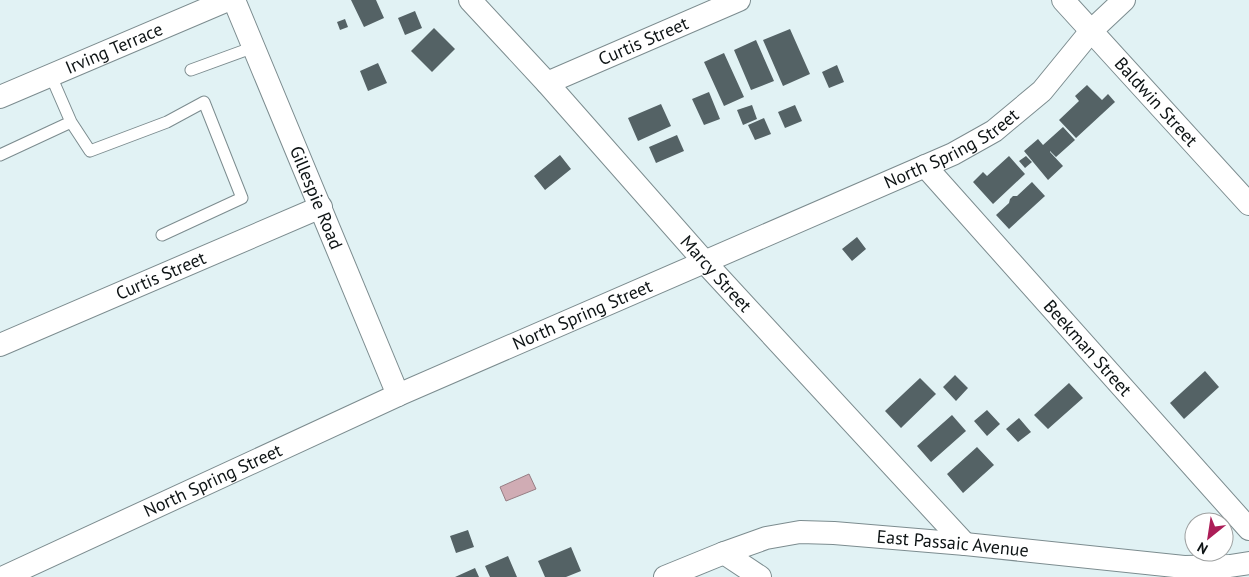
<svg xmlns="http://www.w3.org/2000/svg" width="1249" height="577" viewBox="0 0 1249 577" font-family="'PT Sans',sans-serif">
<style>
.water{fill:#d0acb4;stroke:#967e84}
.building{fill:#546265}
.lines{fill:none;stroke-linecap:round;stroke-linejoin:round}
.service-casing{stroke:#7c8c8f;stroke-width:13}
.minor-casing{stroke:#7c8c8f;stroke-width:24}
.service{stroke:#fff;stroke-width:11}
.minor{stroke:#fff;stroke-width:22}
.labels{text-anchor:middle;stroke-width:5;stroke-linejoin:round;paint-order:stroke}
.street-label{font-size:18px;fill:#0d1314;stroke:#fff}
</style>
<rect width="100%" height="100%" fill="#e1f2f4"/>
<!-- water -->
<path class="water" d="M529,474l7,15 -30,12 -6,-14z"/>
<!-- building -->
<path class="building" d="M351,0h25l8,18 -20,9z
M415,11l7,17 -17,7 -7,-17z
M345,19l3,8 -8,3 -3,-8z
M434,28l21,21 -23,23 -21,-21z
M790,29l20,45 -27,12 -20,-46z
M756,40l18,41 -23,9 -17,-40z
M724,53l20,44 -20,9 -20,-44z
M378,63l9,20 -19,8 -8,-20z
M837,65l7,17 -15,6 -7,-16z
M1087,85l15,15 6,-6 7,8 -39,36 -17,-18 20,-19 -4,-5z
M709,92l11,27 -16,6 -12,-26z
M661,104l10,22 -33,15 -10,-23z
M752,105l5,14 -14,6 -6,-15z
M795,105l7,16 -17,7 -7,-16z
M764,118l7,16 -16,6 -7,-15z
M1063,127l12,13 -19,17 -6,-6v1l13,14 -15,14 -24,-29 14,-12 5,6z
M677,135l7,16 -28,12 -7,-16z
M560,155l11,14 -26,21 -11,-14z
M1009,156l16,18 -32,30 -20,-22 10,-10 4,4z
M1026,156l6,6 -7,6 -6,-7z
M1032,182l13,14 -36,33 -13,-14 13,-12 1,-4 3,-3h4z
M857,237l9,12 -14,12 -10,-12z
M1205,371l14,16 -35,32 -14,-16z
M955,375l13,13 -12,13 -13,-14z
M920,378l16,16 -35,34 -16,-17z
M1069,383l14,15 -35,31 -14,-14z
M987,410l13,14 -13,12 -13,-15z
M952,415l14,16 -35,31 -14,-16z
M1019,418l12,14 -13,10 -12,-13z
M977,447l17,18 -31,28 -16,-19z
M468,530l6,17 -18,6 -6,-17z
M571,547l10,24 -15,6h-21l-7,-16z
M508,556l9,21h-27l-5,-11z
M475,568l4,9h-24z"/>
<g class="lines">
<!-- service casing -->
<g class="service-casing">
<path id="service" d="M191,70l63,-23
M71,122l19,29 77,-29 37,-20 38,96 -80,37
M0,155l71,-33 -20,-46"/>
</g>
<!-- minor casing -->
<g class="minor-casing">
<g id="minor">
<path id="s1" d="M234,0l164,395"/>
<path id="s2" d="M470,0l77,83 164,186 254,275"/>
<path id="s3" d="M1063,0l186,204"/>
<path id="s4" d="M547,83l192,-83"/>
<path id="s5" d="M0,97l228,-97"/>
<path id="s6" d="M925,166l324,363"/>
<path id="s7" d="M0,345l321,-138"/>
<path d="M724,553l36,24"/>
<path id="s8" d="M4,577l394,-182 555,-241 41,-23 48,-40 49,-60 33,-31"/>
<path id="s9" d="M665,577l59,-24 42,-15 34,-6 34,1 131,11 219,23 46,-1 19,-3"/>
</g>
</g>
<!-- service -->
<use href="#service" class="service"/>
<!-- minor -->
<use href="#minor" class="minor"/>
</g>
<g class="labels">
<!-- street labels -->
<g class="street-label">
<text dy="6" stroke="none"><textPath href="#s4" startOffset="105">Curtis Street</textPath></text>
<text dy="6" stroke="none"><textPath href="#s5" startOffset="124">Irving Terrace</textPath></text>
<text dy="6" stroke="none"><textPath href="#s3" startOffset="138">Baldwin Street</textPath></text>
<text dy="6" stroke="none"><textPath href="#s8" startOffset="1040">North Spring Street</textPath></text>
<text dy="6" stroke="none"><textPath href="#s1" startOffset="214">Gillespie Road</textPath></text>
<text dy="6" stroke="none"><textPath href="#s2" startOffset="368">Marcy Street</textPath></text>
<text dy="6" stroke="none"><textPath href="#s7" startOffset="175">Curtis Street</textPath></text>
<text dy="6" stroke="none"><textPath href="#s8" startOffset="635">North Spring Street</textPath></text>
<text dy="6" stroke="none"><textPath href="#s6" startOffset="244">Beekman Street</textPath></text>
<text dy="6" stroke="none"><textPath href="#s8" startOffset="230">North Spring Street</textPath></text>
<text dy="6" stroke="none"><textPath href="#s9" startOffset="296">East Passaic Avenue</textPath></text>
</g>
</g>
<!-- north arrow -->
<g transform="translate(1209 537) rotate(210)"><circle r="24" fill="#ffffff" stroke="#9ea1a1"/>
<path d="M0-4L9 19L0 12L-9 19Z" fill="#ac1d57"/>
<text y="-8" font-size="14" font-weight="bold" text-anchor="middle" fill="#0d1314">N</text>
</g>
</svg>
